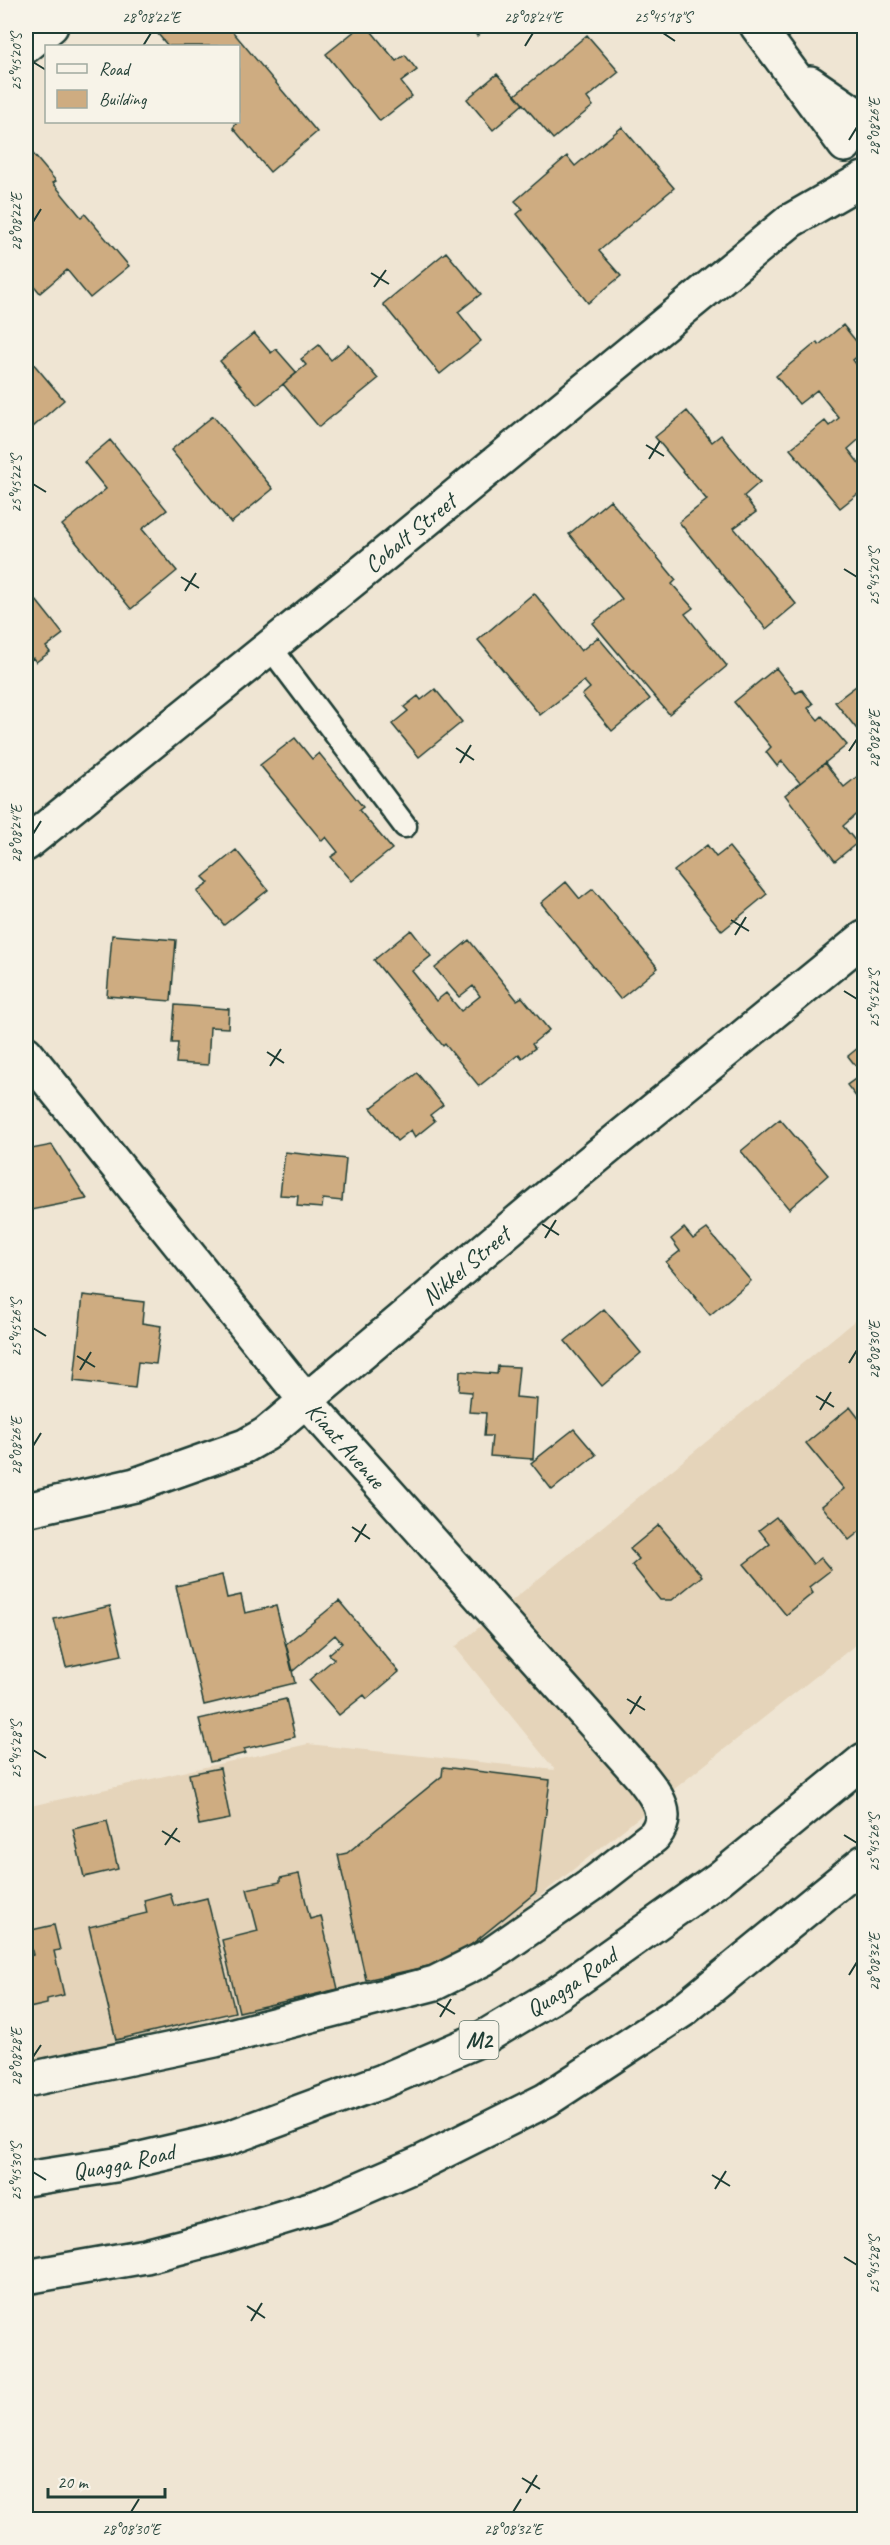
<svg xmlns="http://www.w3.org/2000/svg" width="890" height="2545" viewBox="0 0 890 2545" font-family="Caveat,sans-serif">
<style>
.built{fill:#e5d4ba}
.building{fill:#ceac81;stroke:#1f3d34;stroke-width:1.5}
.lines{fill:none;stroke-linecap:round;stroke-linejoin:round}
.service-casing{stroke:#1f3d34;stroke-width:27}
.minor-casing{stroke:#1f3d34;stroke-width:38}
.primary-casing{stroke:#1f3d34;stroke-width:38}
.service{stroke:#f7f3e8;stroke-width:22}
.minor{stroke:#f7f3e8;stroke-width:33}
.primary{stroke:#f7f3e8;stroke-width:33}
.ticks{fill:none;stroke:#1f3d34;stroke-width:2}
.labels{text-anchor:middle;stroke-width:4.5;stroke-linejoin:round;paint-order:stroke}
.shield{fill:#f7f3e8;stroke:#60746a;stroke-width:1.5}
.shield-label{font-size:22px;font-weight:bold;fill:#1f3d34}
.street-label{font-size:24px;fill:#1f3d34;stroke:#f7f3e8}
.neatline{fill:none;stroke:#1f3d34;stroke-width:2}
.ticks-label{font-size:15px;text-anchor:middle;fill:#1f3d34}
</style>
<rect width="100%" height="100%" fill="#efe5d3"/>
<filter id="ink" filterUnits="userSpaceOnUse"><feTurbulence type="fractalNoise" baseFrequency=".0167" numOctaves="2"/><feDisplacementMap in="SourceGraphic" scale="12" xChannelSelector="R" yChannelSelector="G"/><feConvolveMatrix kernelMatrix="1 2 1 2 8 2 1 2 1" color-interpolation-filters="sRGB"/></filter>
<g filter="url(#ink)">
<!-- built -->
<path class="built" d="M864,1313v325l-412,328 -426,97v-256l282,-63 247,26 -100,-123z"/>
<!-- building -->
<path class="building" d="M168,26h60l89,106 -47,40 -37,-44 3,-4 -2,-2h4v-76h-70l-10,-12z
M361,26h6l29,35 9,-6 12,15 -16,12 11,14 -32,25 -54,-67z
M469,26h20l-12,10z
M587,35l32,37 -32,26 6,8 -40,33 -38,-44z
M497,74l26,30 -30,26 -26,-31z
M622,127l52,61 -75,63 22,25 -33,27 -71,-89 6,-5 -8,-8 52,-45 8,10z
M28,148l28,33 -3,2 28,34 4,-3 44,52 -39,32 -23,-28 -27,23 -14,-17v-126z
M446,252l35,42 -23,18 23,29 -41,33 -57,-70z
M843,325l21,26 -11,9 11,15v60l-16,14 16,21v19l-24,19 -50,-59 35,-28 4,5 10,-8 -22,-28 -18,14 -23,-28 41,-34 2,3z
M254,333l17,20 5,-4 21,24 -40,32 -37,-44z
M319,345l12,15 18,-15 29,34 -59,48 -36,-43 23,-19 -5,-6z
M32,362l32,38 -38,33v-65z
M687,411l25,31 9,-7 39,47 -16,14 12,16 -22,16 62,76 -30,25 -87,-107 28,-22 -52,-63z
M213,416l60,73 -42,34 -60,-73z
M110,440l57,70 -25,19 35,42 -46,38 -69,-84 44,-36 -22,-27z
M610,500l66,80 -4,4 21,24 -8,6 42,52 -58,48 -76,-91 29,-24 -53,-65z
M534,593l47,58 17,-14 52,62 -38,32 -30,-36 8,-7 -6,-7 -44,34 -62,-75z
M36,600l27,34 -17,13 4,5 -14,10 -3,-4 -7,6v-55z
M776,668l20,25 6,-3 11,14 -5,4 10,12 4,-4 25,29 -47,38 -18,-22 -5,5 -11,-14 5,-5 -37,-45z
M860,683l4,6v49l-29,-36z
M435,689l27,33 -43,35 -27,-33 16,-13 -4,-4 14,-11 3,4z
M295,738l17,21 7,-6 44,54 -4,3 33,39 -40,32 -21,-24 7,-5 -12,-15 -4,4 -62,-76z
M825,763l19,24 15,-12 5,7v30l-2,-3 -19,17 14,17 -22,18 -50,-66z
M707,845l9,12 13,-10 38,47 -45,37 -48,-60z
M236,850l32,40 -44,35 -27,-33 12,-9 -6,-6z
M566,882l14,17 13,-10 65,79 -38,31 -79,-96z
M411,930l20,26 -19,15 24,30 10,-8 15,18 19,-15 -7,-10 -14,11 -24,-29 34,-28 48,60 5,-3 27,33 -17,14 3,4 -13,10 -3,-4 -40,32 -34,-42 -2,2 -69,-86z
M112,935l64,5 -5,61 -64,-5z
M175,1005l54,4 -1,19 -18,-1 -2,38 -32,-2 2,-20h-6z
M864,1043v64l-17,-22 15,-11 -14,-18z
M417,1073l26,32 -13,10 5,6 -20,16 -4,-7 -14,11 -26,-33z
M780,1119l48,56 -39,34 -48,-58z
M52,1145l35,54 -61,12v-61z
M285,1152l61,7 -4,42 -19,-2 -1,9 -25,-2 1,-10 -18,-1z
M684,1228l9,11 14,-10 44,52 -41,34 -44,-53 14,-11 -9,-12z
M83,1295l61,7 -2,21 19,3 -5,38 -18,-2 -3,26 -61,-7z
M604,1309l37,44 -39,33 -37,-45z
M498,1366l21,1 -3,30 21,2 -4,60 -43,-3 2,-20h-8l2,-23 -17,-1 2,-20 -12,-1 1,-20 37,3z
M850,1407l14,18v103l-15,12 -27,-34 22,-17 -38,-46z
M574,1429l22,26 -44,35 -21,-27z
M776,1517l37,47 8,-6 10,12 -22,17 4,6 -27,22 -42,-51 26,-20 -11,-14z
M659,1525l43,51 -30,24h-12l-28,-35 7,-6 -9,-10z
M222,1575l5,23 14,-3 4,18 31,-7 19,77 -91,22 -28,-119z
M339,1601l60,71 -32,27 -3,-4 -25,20 -30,-35 25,-21 -5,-5 13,-11 -7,-8 -42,36 -7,-27z
M110,1606l12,49 -56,12 -12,-48z
M286,1699l9,38 -51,12 2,4 -36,9 -11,-43z
M443,1767l107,13 -14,112 -85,69 -85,19 -28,-125 9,-2 95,-77z
M220,1768l10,51 -31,6 -10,-51z
M107,1821l11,48 -34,8 -11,-48z
M299,1874l11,45 11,-3 17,73 -99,23 -17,-72 36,-9 -11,-42 33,-7v-4z
M170,1893l4,13 33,-8 28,114 -119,28 -27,-113 58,-14 -3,-13z
M54,1925l6,25 -6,1 10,44 -17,4v5l-18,4 -1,-5 -2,1v-47l7,-2 -6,-24z"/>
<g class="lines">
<!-- service casing -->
<g class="service-casing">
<path id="service" d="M270,647l135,179"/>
</g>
<!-- minor casing -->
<g class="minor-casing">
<g id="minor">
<path d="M757,26l88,119"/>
<path d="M26,46l25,-20"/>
<path d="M810,83l54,37"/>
<path id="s1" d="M26,844l354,-286 410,-337 73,-42"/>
<path id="s2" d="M26,1053l280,348 335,375c15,19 31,38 13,60l-64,50 -101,70 -54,27 -220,57 -189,40"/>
<path id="s3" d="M26,1510l109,-25 110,-39 21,-12 285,-240 313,-256"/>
</g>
</g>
<!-- primary casing -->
<g class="primary-casing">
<g id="primary">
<path id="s4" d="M26,2179l89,-14 111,-26 157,-58 100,-43 75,-45 162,-115 144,-118"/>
<path d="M26,2277l120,-21 69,-18 108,-33 97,-42 126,-63 137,-90 181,-148"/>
</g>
</g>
<!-- service -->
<use href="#service" class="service"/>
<!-- minor -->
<use href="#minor" class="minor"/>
<!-- primary -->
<use href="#primary" class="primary"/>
</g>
</g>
<!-- ticks -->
<path class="ticks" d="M663,33l12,8M143,46l8,-13M525,46l8,-13M33,62l13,8M849,140l8,-13M33,222l8,-13M371,273l18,11M374,287l12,-17M646,445l18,11M649,459l11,-18M33,484l13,8M844,569l13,8M181,577l18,11M185,591l11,-18M456,748l18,12M849,751l8,-12M460,763l11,-18M33,834l8,-13M731,920l18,11M735,935l11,-18M844,991l13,8M267,1052l17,11M270,1066l11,-17M542,1224l17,11M545,1238l11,-18M33,1328l13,8M77,1356l18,11M849,1363l8,-13M80,1370l11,-18M816,1396l18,11M820,1410l11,-18M33,1446l8,-13M352,1527l18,12M355,1542l11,-18M627,1699l18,11M630,1714l11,-18M33,1750l13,8M162,1831l18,11M844,1835l13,8M165,1845l12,-17M849,1975l8,-13M437,2003l18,11M440,2017l11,-18M33,2057l8,-12M33,2172l13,8M712,2175l18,11M715,2189l11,-18M844,2257l13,8M247,2306l18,12M251,2321l11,-18M522,2478l18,11M526,2493l11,-18M131,2512l8,-13M513,2512l8,-13"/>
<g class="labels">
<!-- shield labels -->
<rect class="shield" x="459.5" y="2021" width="39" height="38" rx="4.5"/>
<g class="shield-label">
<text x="479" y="2048">M2</text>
</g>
<!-- street labels -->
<g class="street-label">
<text dy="8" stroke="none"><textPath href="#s1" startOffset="494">Cobalt Street</textPath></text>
<text dy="8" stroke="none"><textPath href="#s3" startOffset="514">Nikkel Street</textPath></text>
<text dy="8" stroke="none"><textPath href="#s2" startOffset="506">Kiaat Avenue</textPath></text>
<text dy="8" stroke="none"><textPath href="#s4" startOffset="585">Quagga Road</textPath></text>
<text dy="8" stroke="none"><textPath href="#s4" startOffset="99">Quagga Road</textPath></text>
</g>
</g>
<!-- margin -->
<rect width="890" height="2545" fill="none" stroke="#f7f3e8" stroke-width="66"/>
<!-- legend -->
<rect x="45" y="45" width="195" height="78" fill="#f7f3e8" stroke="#a1aaa0" stroke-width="1.5"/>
<rect x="57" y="64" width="30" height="9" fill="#f7f3e8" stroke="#a1aaa0" stroke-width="1.5"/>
<text x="99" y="75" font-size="18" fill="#1f3d34">Road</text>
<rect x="57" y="90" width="30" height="18" fill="#ceac81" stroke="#a1aaa0" stroke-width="1.5"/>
<text x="99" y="105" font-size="18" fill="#1f3d34">Building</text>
<!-- scale -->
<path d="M48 2488v9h117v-9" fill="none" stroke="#1f3d34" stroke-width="3"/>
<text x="57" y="2488" font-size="18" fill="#1f3d34" stroke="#f7f3e8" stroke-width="4.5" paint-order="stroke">20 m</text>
<rect x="33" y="33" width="824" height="2479" class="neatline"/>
<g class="ticks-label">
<text x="151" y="22">28°08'22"E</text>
<text x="533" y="22">28°08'24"E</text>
<text x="663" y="22">25°45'18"S</text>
<text transform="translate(16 62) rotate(-90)" y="5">25°45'20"S</text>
<text transform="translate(874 127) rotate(-90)" y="5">28°08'26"E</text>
<text transform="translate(16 222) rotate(-90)" y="5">28°08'22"E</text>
<text transform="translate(16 484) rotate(-90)" y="5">25°45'22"S</text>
<text transform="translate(874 577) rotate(-90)" y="5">25°45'20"S</text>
<text transform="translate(874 739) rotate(-90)" y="5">28°08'28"E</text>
<text transform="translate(16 834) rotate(-90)" y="5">28°08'24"E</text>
<text transform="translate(874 999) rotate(-90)" y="5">25°45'22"S</text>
<text transform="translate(16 1328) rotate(-90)" y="5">25°45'26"S</text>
<text transform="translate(874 1350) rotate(-90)" y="5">28°08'30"E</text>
<text transform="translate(16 1446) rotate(-90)" y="5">28°08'26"E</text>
<text transform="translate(16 1750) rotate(-90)" y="5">25°45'28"S</text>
<text transform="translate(874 1843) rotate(-90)" y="5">25°45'26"S</text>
<text transform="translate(874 1962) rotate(-90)" y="5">28°08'32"E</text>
<text transform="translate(16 2057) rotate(-90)" y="5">28°08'28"E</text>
<text transform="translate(16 2172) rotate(-90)" y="5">25°45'30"S</text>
<text transform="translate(874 2265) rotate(-90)" y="5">25°45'28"S</text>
<text x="131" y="2534">28°08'30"E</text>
<text x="513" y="2534">28°08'32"E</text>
</g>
</svg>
